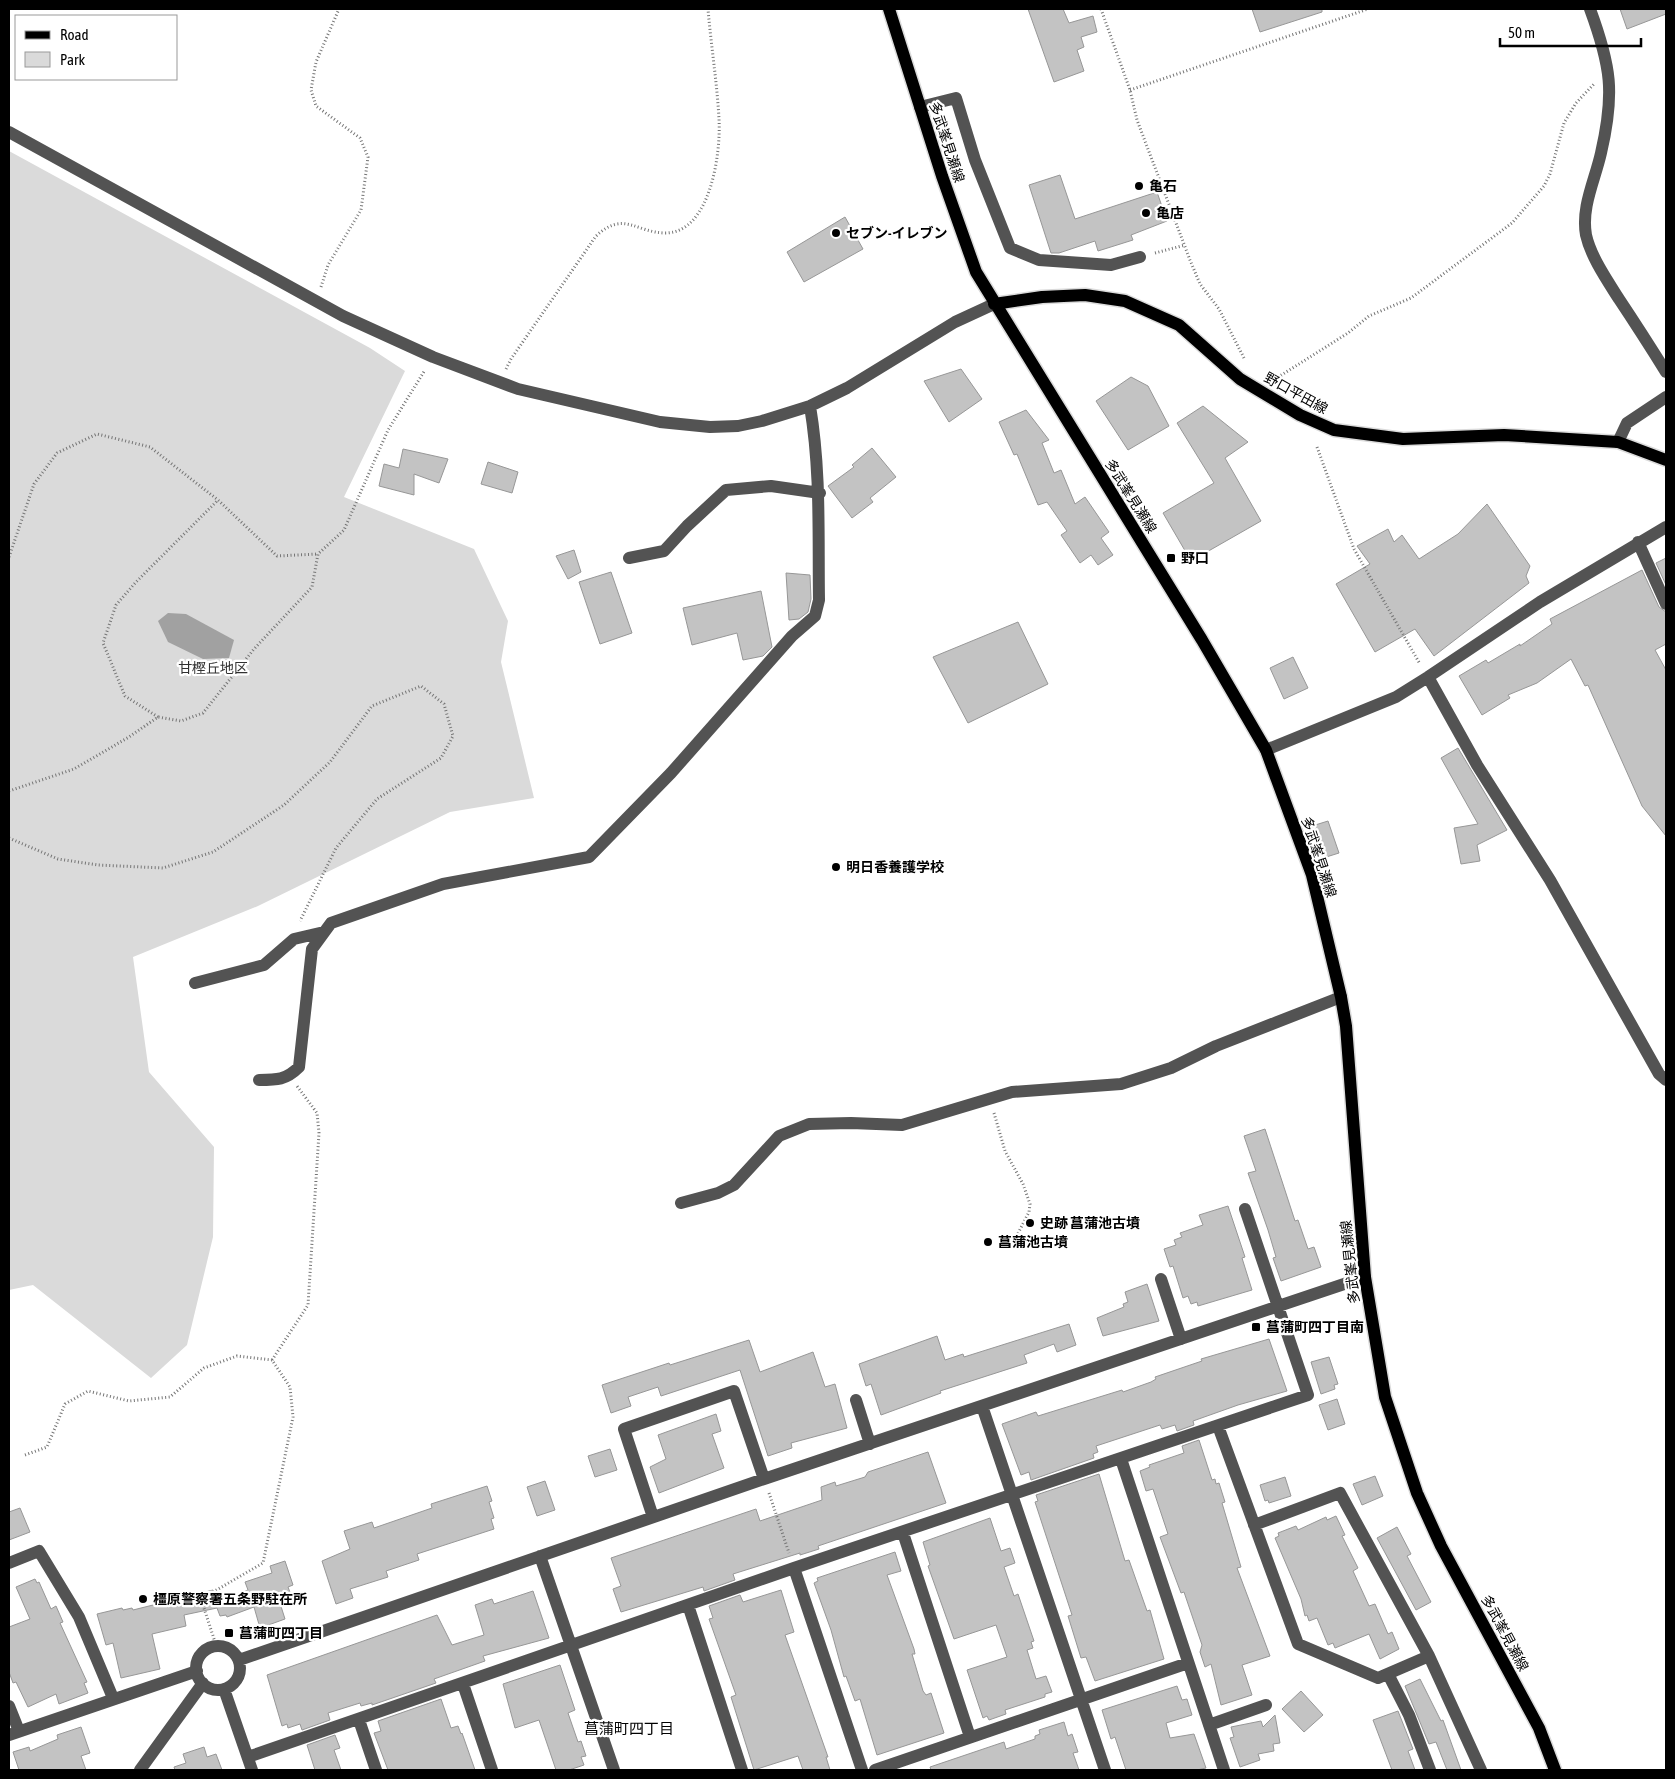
<svg xmlns="http://www.w3.org/2000/svg" width="1675" height="1779" viewBox="0 0 1675 1779" font-family="'Asap Condensed','Noto Sans JP',sans-serif">
<style>
.green{fill:#dadada}
.water{fill:#a1a1a1}
.building{fill:#c3c3c3;stroke:#979797}
.lines{fill:none;stroke-linecap:round;stroke-linejoin:round}
.major-casing{stroke:#dbdbdb;stroke-width:15}
.path{stroke:#757575;stroke-width:3;stroke-dasharray:1 2.5;stroke-linecap:butt}
.minor{stroke:#535353;stroke-width:12}
.major{stroke:#000;stroke-width:12}
.poi-dot{fill:#000;stroke:#fff;stroke-width:2}
.labels{text-anchor:middle;stroke-width:4.5;stroke-linejoin:round;paint-order:stroke}
.street-label{font-size:14px;fill:#000;stroke:#fff}
.poi-label{font-size:14px;font-weight:bold;fill:#000;stroke:#fff;text-anchor:start}
.park-label{font-size:14px;fill:#313131;stroke:#fff}
.neighbourhood-label{font-size:15px;fill:#000;stroke:#fff}
</style>
<rect width="100%" height="100%" fill="#fff"/>
<!-- green -->
<path class="green" d="M9,151l361,197 35,23 -61,126 130,52 34,72 -7,41 33,136 -84,14 -192,94 -125,51 16,115 65,75 -1,90 -26,108 -36,33 -118,-93 -24,5z"/>
<!-- water -->
<path class="water" d="M168,613l18,1 48,26 -5,18 -26,1 -35,-17 -10,-21z"/>
<!-- building -->
<path class="building" d="M1028,9h35l6,14 24,-7 4,16 -16,5 3,10 -7,3 7,21 -30,11z
M1252,9h70v3l-62,20z
M1620,9h46v5l-39,15z
M1060,175l15,44 82,-27 10,29 -36,14 2,5 -35,11 -3,-10 -36,12h-8l-22,-68z
M845,217l18,32 -59,33 -17,-30z
M961,369l21,30 -33,23 -25,-41z
M1131,377l17,9 21,40 -41,24 -32,-49z
M1203,406l45,36 -23,16 36,63 -70,40 -28,-48 51,-30 -37,-60z
M1026,410l23,30 -7,3 12,30 7,-3 14,34 10,-7 24,35 -8,6 12,17 -15,10 -7,-10 -11,8 -19,-28 6,-4 -20,-29 -9,3 -21,-51 -3,1 -15,-33z
M872,448l24,29 -26,21 3,4 -21,16 -24,-32 26,-19 -2,-2z
M403,449l45,10 -9,24 -25,-9v21l-35,-9 5,-22 15,4z
M488,462l30,10 -6,21 -31,-9z
M1487,504l43,62 -4,10 3,7 -95,73 -19,-27 -40,23 -39,-68 34,-20 -13,-18 31,-17 6,13 8,-7 17,24 39,-25z
M574,550l7,22 -13,7 -12,-23z
M1666,558v27l-10,-22z
M1642,570l17,37 7,5v32l-11,6 11,20v166l-24,-30 -54,-121 -3,1 -14,-27 -34,24 -29,12 2,3 -28,17 -23,-39 27,-16 2,3 32,-19v2l32,-22 -2,-5z
M611,572l21,61 -32,11 -21,-62z
M786,573l24,2 1,24 -3,13 -9,7 -10,1z
M761,591l11,56 -9,9 -20,4 -6,-27 -45,12 -9,-37z
M1018,622l30,62 -80,39 -35,-66z
M1293,657l15,31 -24,11 -14,-31z
M1458,748l49,82 -30,15 3,16 -19,3 -7,-36 24,-4 -37,-66z
M1328,821l11,32 -16,5 -11,-32z
M1265,1129l30,92 3,-1 10,29 6,-2 7,20 -40,14 -8,-23 3,-1 -8,-27 -20,-57 8,-2 -12,-35z
M1228,1206l17,51 -3,1 10,32 -54,16 -1,-4 -6,2 -3,-8 -5,2 -10,-32 -3,1 -6,-18 12,-4 -2,-5 8,-3 -2,-4 23,-8 -4,-10z
M1147,1284l12,37 -56,15 -6,-18 27,-11 -1,-3 5,-2 -3,-10z
M1069,1324l7,21 -19,7 -3,-8 -30,11 3,8 -87,28 1,2 -60,22 -10,-31 -5,2 -7,-22 78,-28 8,24 18,-6 1,3z
M1269,1339l18,52 -49,14 -45,16 1,4 -17,6 -2,-6 -13,4 -2,-4 -64,21 2,6 -5,2 1,4 -63,22 -2,-8 -8,3 -19,-51 34,-12 2,4 84,-26 1,2 28,-10 5,-3 -1,-2 47,-16 -1,-2z
M749,1340l11,32 53,-20 12,35 10,-3 12,44 -56,15 1,5 -24,8 -28,-86 -79,26 -3,-9 -30,10 3,9 -20,7 -9,-28 67,-22 1,2z
M1329,1357l9,27 -4,1 1,4 -14,5 -10,-32z
M1337,1399l8,25 -17,6 -9,-25z
M716,1414l5,17 -9,3 12,34 -65,25 -9,-26 16,-8 -8,-24z
M1199,1440l13,40 3,-1 1,5 3,-1 6,19 -3,1 19,64 -4,1 33,88 -28,9 10,30 -31,10 -10,-41 -6,3 -5,-15 2,-7 -18,-53 -3,1 -21,-56 8,-3 -15,-45 -7,2 -6,-20 10,-4 -1,-2 35,-12 -2,-7z
M610,1449l7,21 -22,7 -7,-21z
M928,1452l18,51 -128,43 1,3 -19,6v-2l-67,21 2,6 -31,11 -1,-4 -82,25 -8,-23 8,-3 -10,-28 145,-49 4,12 62,-21 -1,-13 14,-5 1,4 29,-9 3,-5z
M1099,1474l26,87 4,-1 18,51 3,-1 14,49 -69,22 -9,-24 -5,1 -13,-42 4,-1 -37,-113 3,-1 -2,-6z
M1375,1476l8,20 -21,9 -9,-21z
M1285,1477l6,19 -22,7 -1,-3 -3,1 -5,-16z
M545,1481l10,29 -18,6 -10,-29z
M487,1486l5,15 -3,1 5,16 -3,1 3,10 -77,25 2,6 -33,11 2,6 -38,12 3,9 -17,6 -14,-43 28,-12 -6,-18 28,-9 2,6 58,-20 -1,-4z
M20,1508l10,24 -21,8v-28z
M1336,1516l9,19 -3,1 16,32 -5,3 16,35 6,-2 13,30 4,-2 7,17 -19,10 -11,-25 -34,14 -2,-5 -5,2 -11,-27 -8,3 -2,-6 -2,1 -4,-17 -26,-61 4,-2 -1,-3 18,-7 2,4 28,-13 1,3z
M990,1518l11,33 9,-3 5,15 -11,4 10,29 4,-2 16,47 -3,1 2,6 -6,2 9,29 10,-3 6,16 -7,2v3l-40,13 1,4 -17,6 -2,-4 -4,2 -16,-48 40,-13 -11,-32 -42,14 -26,-73 2,-1 -7,-23z
M1397,1527l14,27 -4,2 24,46 -15,8 -39,-72z
M895,1552l6,19 -14,4 27,74 1,5h-3l11,37 3,4 5,-2 13,40 -67,22 -17,-56 -5,2 -9,-25 -2,1 -13,-47 -17,-47 4,-2 -1,-3z
M285,1561l8,24 -5,2 3,8 -12,5 6,19 -25,9 -6,-21 -27,10 -1,-2 -6,1 -3,-8 -33,7 2,11 -34,8 8,35 -39,9 -8,-35 -7,2 -9,-31 25,-6 1,2 9,-2 1,2 80,-20 4,11 31,-11 -3,-8 27,-9 -2,-7z
M35,1579l2,4 2,-1 12,27 5,-3 7,16 -3,1 27,59 -3,1 4,10 -29,11 -3,-10 -28,13 -12,-25 -3,1 -4,-11v-45l21,-8 -14,-32z
M781,1590l13,42 -9,3 43,122h-2l4,13h-27l-5,-14 -44,14 -23,-73 5,-2 -27,-76 4,-1 -4,-12 31,-11 3,7z
M533,1591l16,47 -66,18 2,5 -51,18 2,4 -64,22v-2l-11,3 -1,-3 -32,10 2,7 -28,10 -2,-6 -12,4 -1,-4 -5,2 -15,-51 170,-60 15,30 32,-10 -9,-30 17,-6 2,5z
M560,1665l15,45 -7,3 10,29 3,-1 5,15 -5,1 3,8 -15,5h-13l-17,-50 -24,8 -12,-44z
M1420,1679l21,42 2,-1 18,50h-14l-11,-28 -7,2 -24,-58z
M1177,1686l5,14 5,-1 5,16 -26,8 4,15 24,-4 12,34 -9,2h-71l-11,-33 -4,2 -9,-29z
M1301,1691l22,24 -19,17 -22,-23z
M441,1699l10,29 7,-2 3,8 1,-1 13,37h-87l-14,-37 7,-2 -3,-10z
M1398,1711l15,38 -5,2 7,19h-23l-19,-50z
M1275,1715l5,28 -7,1 1,7 -16,3 2,6 -20,7 -10,-29 4,-1 -3,-10 30,-6 2,6z
M1064,1722l4,14 4,-2 6,18 -5,1 6,17h-148l-1,-3 74,-25 2,7 29,-10v-3l5,-2 -1,-4z
M81,1727l9,26 -9,3 5,14h-67l-6,-18 16,-5 1,4 28,-12 -1,-4z
M335,1735l5,13 -6,2 7,20h-26l-8,-25z
M204,1747l3,10 9,-3 6,16h-47l-1,-3 12,-4 -3,-9z"/>
<g class="lines">
<!-- major casing -->
<g class="major-casing">
<path id="major" d="M889,9l53,167 34,96 226,368 64,110 46,125 29,122 5,29 19,251 20,120 32,96 24,53 98,182 16,42
M994,304l48,-7 43,-2 40,6 54,24 61,54 60,36 34,15 69,9 101,-4 114,7 48,18"/>
</g>
<!-- path -->
<path class="path" d="M1101,9l29,81 7,30 53,140 10,24 19,25 26,51
M1130,90l238,-81
M1155,253l30,-8
M321,287l7,-22 33,-55 7,-53 -8,-19 -44,-32 -5,-16 5,-28 23,-53
M506,369l5,-10 85,-123c28,-26 40,-3 70,-3 45,-1 55,-81 53,-114 -2,-37 -8,-74 -11,-110
M1272,381l76,-48 21,-17 42,-18 101,-75 32,-37 6,-12 14,-51 12,-20 18,-19
M1317,447l37,102 66,115
M9,557l25,-73 23,-31 40,-19 53,13 68,53
M158,717l-33,-21 -22,-53 13,-38 20,-23 82,-82 59,56 41,-2
M9,791l65,-22 55,-32 29,-20 23,4 22,-8 51,-64 58,-62 6,-33 26,-24 44,-100 37,-60
M9,838l49,21 40,6 65,3 50,-16 71,-47 46,-43 42,-56 49,-20 23,18 9,32 -12,22 -64,41 -41,49 -36,73
M994,1113l11,38 18,33 7,20 -1,8 -16,31
M272,1360l36,-55 11,-172 -2,-20 -20,-27
M25,1455l22,-8 18,-43 23,-13 41,10 41,-4 34,-29 33,-12 35,4 18,27 3,30 -30,146 -62,36 15,46
M769,1493l20,60"/>
<!-- minor -->
<path class="minor" d="M1590,9c21,57 25,84 11,144 -6,27 -20,54 -15,82 5,22 21,45 33,64 16,24 32,49 47,73
M920,107l36,-9 19,62 35,88 29,12 72,5 29,-8
M9,132l334,184 90,41 85,32 142,33 50,5 28,-1 24,-5 48,-15 37,-18 108,-66 39,-18
M1618,442l9,-19 39,-26
M1638,542l28,62
M629,558l35,-7 23,-25 39,-36 45,-4 49,7
M1428,677l49,88 73,115 109,194 7,6
M1266,750l130,-53 32,-20 112,-75 126,-75
M195,983l69,-18 30,-26 30,-7
M259,1080c18,0 27,0 40,-13l13,-118 19,-26 112,-39 146,-27 82,-84 121,-137 23,-20 4,-16c-1,-66 2,-128 -9,-194
M681,1203l37,-10 16,-8 45,-49 30,-12 42,-1 51,2 110,-33 109,-8 50,-16 45,-22 125,-49
M1161,1279l20,60
M856,1400l14,44
M982,1406l123,364
M1218,1426l80,218 80,34 51,-22
M1121,1459l103,311
M653,1517l-29,-88 110,-38 30,88
M1254,1525l86,-32 89,163 52,114
M903,1533l67,204
M540,1556l74,214
M9,1563l30,-12 40,66 34,81
M794,1568l68,202
M688,1605l54,165
M196 1668a22 22 0 1 1 44 0a22 22 0 1 1-44 0Z
M239,1660l525,-181 601,-202
M1388,1674l21,41 21,55
M463,1684l29,86
M224,1689l28,81
M9,1706l10,25
M359,1720l17,50
M1209,1725l57,-20
M9,1735l188,-64
M248,1757l546,-189 514,-173 -63,-186
M140,1770l63,-87
M875,1770l313,-107"/>
<!-- major -->
<use href="#major" class="major"/>
</g>
<!-- markers -->
<g class="poi-dot">
<circle cx="1139" cy="186" r="5"/>
<circle cx="1146" cy="213" r="5"/>
<circle cx="836" cy="233" r="5"/>
<rect x="1166" y="553" width="10" height="10" rx="2.5"/>
<circle cx="836" cy="867" r="5"/>
<circle cx="1030" cy="1223" r="5"/>
<circle cx="988" cy="1242" r="5"/>
<rect x="1251" y="1322" width="10" height="10" rx="2.5"/>
<circle cx="143" cy="1599" r="5"/>
<rect x="224" y="1628" width="10" height="10" rx="2.5"/>
</g>
<g class="labels">
<!-- street labels -->
<g class="street-label">
<text transform="translate(947 142) rotate(72)" y="5">多武峯見瀬線</text>
<text transform="translate(1296 393) rotate(29)" y="5">野口平田線</text>
<text transform="translate(1131 496) rotate(58)" y="5">多武峯見瀬線</text>
<text transform="translate(1319 857) rotate(72)" y="5">多武峯見瀬線</text>
<text transform="translate(1350 1262) rotate(-96)" y="5">多武峯見瀬線</text>
<text transform="translate(1505 1633) rotate(62)" y="5">多武峯見瀬線</text>
</g>
<!-- poi labels -->
<g class="poi-label">
<text x="1149" y="191">亀石</text>
<text x="1156" y="218">亀店</text>
<text x="846" y="238">セブン-イレブン</text>
<text x="1181" y="563">野口</text>
<text x="846" y="872">明日香養護学校</text>
<text x="1040" y="1228">史跡 菖蒲池古墳</text>
<text x="998" y="1247">菖蒲池古墳</text>
<text x="1266" y="1332">菖蒲町四丁目南</text>
<text x="153" y="1604">橿原警察署五条野駐在所</text>
<text x="239" y="1638">菖蒲町四丁目</text>
</g>
<!-- park labels -->
<g class="park-label">
<text x="213" y="673">甘樫丘地区</text>
</g>
<!-- neighbourhood labels -->
<g class="neighbourhood-label">
<text x="629" y="1734">菖蒲町四丁目</text>
</g>
</g>
<!-- border -->
<rect width="1675" height="1779" fill="none" stroke="#000000" stroke-width="20"/>
<!-- legend -->
<rect x="15" y="15" width="162" height="65" fill="#ffffff" stroke="#999999"/>
<rect x="25" y="31" width="25" height="8" fill="#000000" stroke="#999999"/>
<text x="60" y="40" font-size="15" fill="#000000">Road</text>
<rect x="25" y="52" width="25" height="15" fill="#dadada" stroke="#999999"/>
<text x="60" y="65" font-size="15" fill="#000000">Park</text>
<!-- scale -->
<path d="M1500 38v8h141v-8" fill="none" stroke="#000000" stroke-width="2.5"/>
<text x="1508" y="38" font-size="15" fill="#000000" stroke="#ffffff" stroke-width="4" paint-order="stroke">50 m</text>
</svg>
